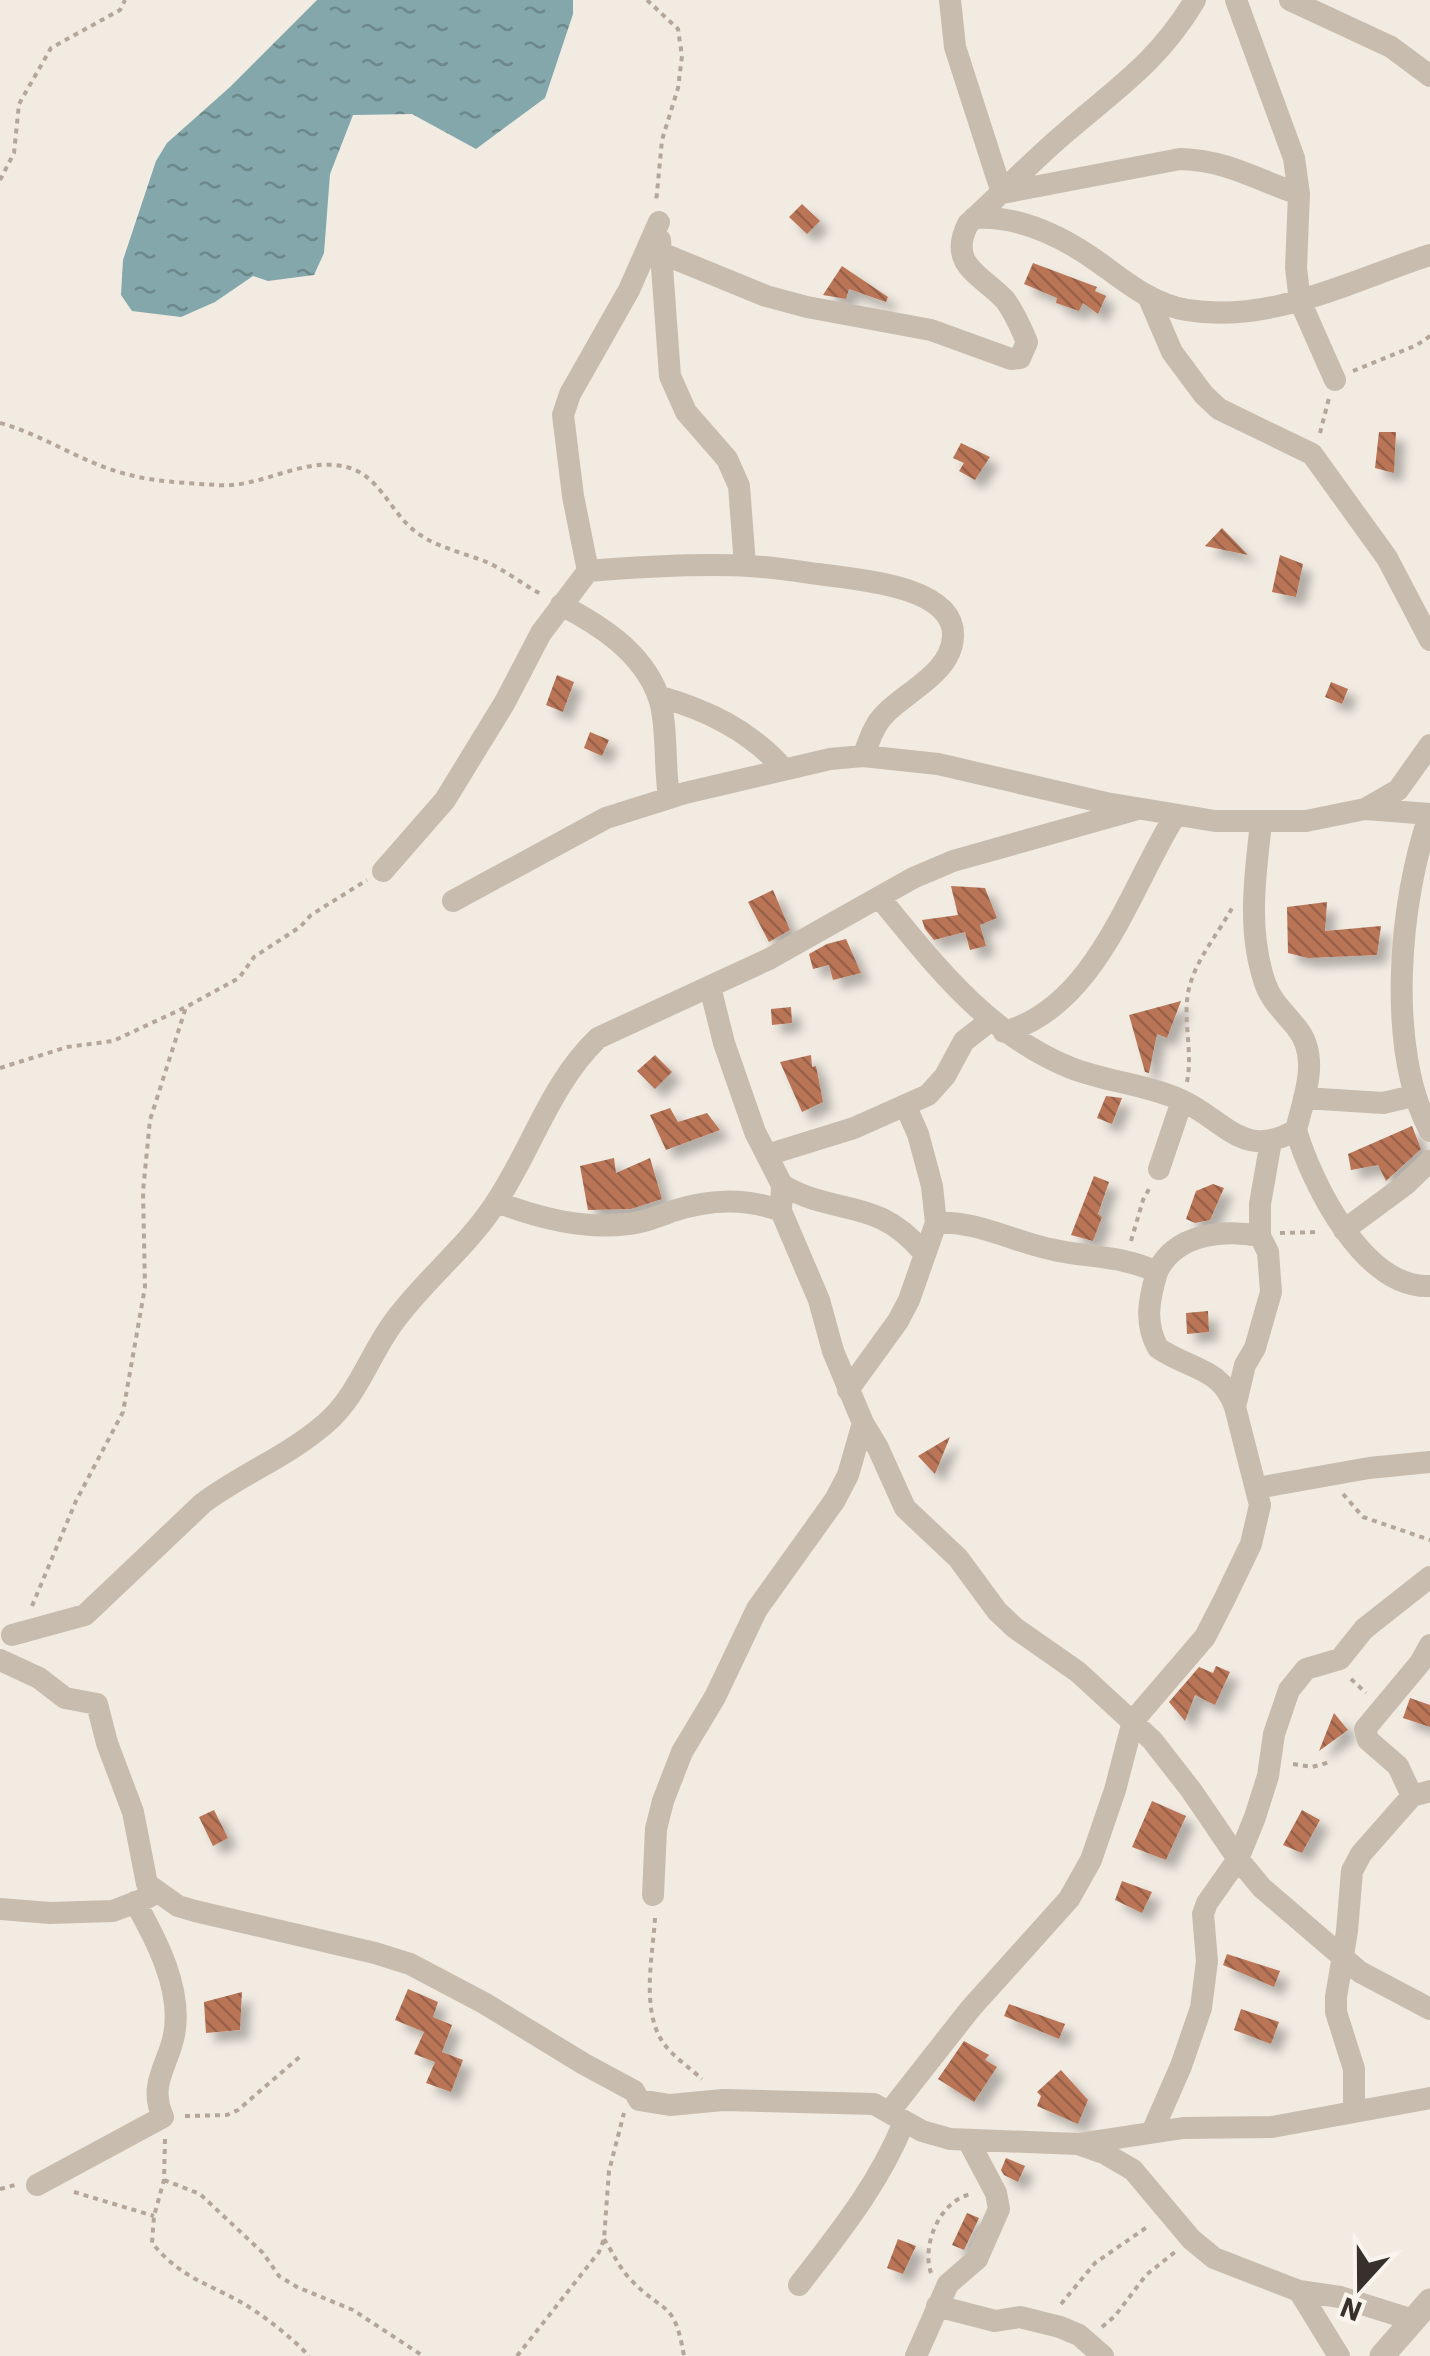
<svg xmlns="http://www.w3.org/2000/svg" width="1430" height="2356" viewBox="0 0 1430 2356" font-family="'IBM Plex Sans',sans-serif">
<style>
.water{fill:url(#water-ripples)}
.building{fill:url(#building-back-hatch);filter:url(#shadow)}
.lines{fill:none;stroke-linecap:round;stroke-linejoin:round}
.path{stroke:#b4a699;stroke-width:4;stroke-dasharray:5 5;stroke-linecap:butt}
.minor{stroke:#c8bcae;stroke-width:22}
.tertiary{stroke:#c8bcae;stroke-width:25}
</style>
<defs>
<pattern id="water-ripples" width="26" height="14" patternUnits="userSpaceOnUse" patternTransform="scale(2.5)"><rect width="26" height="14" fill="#83a7ab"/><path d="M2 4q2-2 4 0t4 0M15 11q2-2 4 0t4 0" fill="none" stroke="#6c888b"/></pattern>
<pattern id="building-back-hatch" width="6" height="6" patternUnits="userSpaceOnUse" patternTransform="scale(2.5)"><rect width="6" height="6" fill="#b97557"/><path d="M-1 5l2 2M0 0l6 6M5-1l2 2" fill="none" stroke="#976048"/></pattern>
<filter id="shadow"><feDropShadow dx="9" dy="9" stdDeviation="5" flood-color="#0004"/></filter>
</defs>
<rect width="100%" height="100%" fill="#f1ebe2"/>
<!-- water -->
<path class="water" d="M317,0h256v14l-28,84 -69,51 -64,-35 -59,1 -23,59 -6,79 -10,22 -46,6 -15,-5 -38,26 -34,15 -49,-6 -11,-16 2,-35 33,-99 11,-18 63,-56z"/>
<!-- building -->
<path class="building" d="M802,204l18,17 -13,13 -18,-17z
M1033,263l64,24 -2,4 11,5 -8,18 -15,-11 -4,8 -23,-8 1,-5 -33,-14z
M842,266l46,31 -2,5 -37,-13 -3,10 -23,-4z
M1379,432h17l-2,41 -19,-5z
M961,443l29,14 -15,23 -16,-9 5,-8 -11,-5z
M1222,528l26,27 -43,-9z
M1280,555l23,9 -7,33 -24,-5z
M557,675l17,7 -11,30 -17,-7z
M1331,682l17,7 -6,15 -17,-7z
M590,732l19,8 -7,16 -18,-8z
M951,886l34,2 12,30 -17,7 6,21 -16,4 -5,-18 -31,8 -9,-11 -3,-9 36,-5z
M773,890l17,40 -21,12 -21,-40z
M1327,902l-2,29 56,-5 -4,29 -69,3 -20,-5 -1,-46z
M846,939l15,34 -28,7 -4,-15 -16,4 -4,-15 18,-10z
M1181,1001l-14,37 -10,-4 -8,39 -4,-1 -16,-57z
M791,1007l1,16 -20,2 -1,-16z
M655,1055l17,17 -17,17 -18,-18z
M811,1055l1,12 4,-1 7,36 -21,10 -22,-50z
M1106,1096l16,2 -10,26 -15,-6z
M670,1108l8,14 29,-9 13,17 -54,20 -16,-35z
M1412,1126l9,23 -35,32 -8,-16 -27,5 -3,-16z
M614,1158l2,15 34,-15 12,41 -31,10 -43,1 -8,-44z
M1094,1176l15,6 -11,32 4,3 -9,24 -22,-6z
M1213,1184l11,4 -14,32 -15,3 -9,-4 10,-28z
M1208,1311l1,21 -22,2 -1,-21z
M950,1437l-15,37 -17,-18z
M1216,1666l14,6 -15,33 -20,-10 -10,26 -16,-19 30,-35 14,6z
M1410,1698l20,7v22l-27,-9z
M1334,1713l14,17 -29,21z
M1152,1801l34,15 -20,44 -34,-13z
M214,1810l14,28 -15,8 -14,-29z
M1302,1810l18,10 -18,33 -19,-8z
M1122,1881l30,11 -10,21 -27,-13z
M1227,1954l53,17 -6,16 -51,-22z
M408,1989l30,13 -5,15 19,8 -10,27 21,8 -12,32 -25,-9 9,-21 -21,-8 10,-22 -29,-12z
M242,1992l-2,38 -34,3 -2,-31z
M1009,2004l56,20 -6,15 -55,-23z
M1241,2009l38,13 -8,22 -37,-14z
M964,2041l25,14 -4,5 12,7 -23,35 -36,-23z
M1061,2070l27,30 -10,24 -41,-18 4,-10 -4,-4z
M1006,2158l19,8 -7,16 -14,-7 -3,-5z
M967,2213l12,5 -15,32 -12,-5z
M898,2239l18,7 -13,28 -16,-6z"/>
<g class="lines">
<!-- path -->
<path class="path" d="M647,0l31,29 4,27 -4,32 -16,52 -6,63
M0,180l14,-27 5,-49 32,-56 69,-38 5,-10
M1353,371l64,-26 13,-9
M0,423c44,12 82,40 126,51 29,8 61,9 91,11 45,4 88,-31 133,-17 28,9 39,39 59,58 21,20 49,25 75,35 20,8 39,24 59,34
M1320,433l9,-35
M0,1068l67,-21 46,-6 73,-34 53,-29 15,-21 46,-30 11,-12 56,-35
M1187,1082c6,-30 -4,-60 1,-89 6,-32 29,-57 44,-85
M1280,1233l40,-1
M1131,1241l12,-41 6,-11
M1343,1494l20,23 67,23
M32,1606l44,-105 47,-89 22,-125 -2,-96 7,-71 36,-113
M1351,1679l15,14
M1293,1764l19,3 18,-5
M655,1918c-2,36 -14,90 7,123 9,14 28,27 40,38
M185,2116l42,-1 11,-5 65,-56
M165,2139l-1,41 -10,36 -2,27c33,40 63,41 103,68 18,12 39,29 54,45
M164,2180l36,14 63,59 16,23 18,11 56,23 70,46
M0,2189l15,-4
M74,2192l80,24
M604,2239c9,14 16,30 27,41 35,36 43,19 53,76
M931,2273c-10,-29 10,-74 41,-79
M1061,2304l34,-41 55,-38
M1102,2327l13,-11 31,-41 29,-23
M517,2356l82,-104 5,-13 5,-68 15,-58"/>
<!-- minor -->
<path class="minor" d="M950,0l5,47 47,146 178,-34c50,2 74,20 119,35
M1236,0l58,158 5,36 -3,74 4,33 35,79
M1290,0l101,47 39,29
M974,218c45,-3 91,20 127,46 26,19 53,41 86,46 85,14 165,-30 243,-55
M660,240l10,136 16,36 41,47 12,27 6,79
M661,253l105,43 41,11 124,23 80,29 9,-1 7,-16c-6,-14 -12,-29 -22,-42 -23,-25 -58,-35 -37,-76 33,-30 63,-62 97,-91 52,-45 93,-71 130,-133
M1148,296l24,56 32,43 15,14 93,45 75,104 43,82
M588,571l-15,-75 -10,-81 7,-21 59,-104 30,-68
M561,605c39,20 80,46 97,90 10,27 6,72 11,102
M658,696c49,14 91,34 125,72
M1365,809l33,-19 32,-45
M1430,814c-31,86 -44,235 0,317
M383,871l62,-71 60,-98 36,-69 47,-62c51,-4 110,-8 161,-5 23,1 46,5 69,8 35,5 137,11 135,62 -1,37 -48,56 -69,79 -11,11 -15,27 -21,41
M879,897c55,67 109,138 192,171 36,14 74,16 110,32 44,20 62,61 115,30 8,-33 25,-74 0,-103 -11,-14 -25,-26 -31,-44 -18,-53 -10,-106 -4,-160
M453,901l153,-83 79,-25 145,-34 33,-3 75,8 168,39 109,18h91l59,-12 65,5
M710,987l14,56 31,89 27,53 -1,26 38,89 14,51 30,72 15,25 27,60 53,50 39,53 18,17 63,44 74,68 39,50 47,69 24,29 98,84 70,37
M1004,1032c92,-25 126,-144 171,-216
M1304,1098l79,5 30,-7
M1296,1130c16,54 68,159 134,156
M767,1155l87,-27 74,-33 17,-19 19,-35 27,-21
M1159,1169l23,-68
M782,1185c55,32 94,11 141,67
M497,1202c41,16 86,28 131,22 15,-1 31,-8 45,-13 37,-12 72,-14 108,0
M936,1223c39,-3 76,18 114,26 37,9 72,6 107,23 18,-38 65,-43 103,-36
M1344,1230l61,-45 25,-24
M848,1390l50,-69 11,-21 27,-77 -4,-37 -14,-52 -12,-27
M1235,1407l10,-42 10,-17 16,-56 -3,-40 -8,-16v-32l11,-63
M1257,1488l112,-20 61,-6
M12,1635l73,-20 118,-112c39,-29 85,-47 122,-79 32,-27 44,-68 68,-101 30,-42 71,-73 100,-116 38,-55 56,-122 105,-169l171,-79 144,-81 40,-17 185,-52
M0,1660l39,18 26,20 32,6 10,39 26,69 14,72 31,22 17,5 180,42 35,11 74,39 100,61 50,27 5,9 31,5 53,-5 151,4 48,27 28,8 128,5 105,-16 89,-1 158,-29
M1412,1796l-14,-30 -30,-26 -3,-11 55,-66 10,-18
M653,1895l3,-66 7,-28 19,-49 33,-55 42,-88 78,-109 13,-25 15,-52
M0,1909l50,4 63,-2 36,-14
M890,2111l81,-103 98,-109 22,-39 24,-70 18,-69 72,-84 20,-39 26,-54 9,-39 -25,-98c-14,-40 -45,-37 -77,-59 -14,-25 -9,-49 -1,-76
M1354,2111v-42l-18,-57v-15l11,-66 5,-60 9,-17 51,-58 18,-5
M1153,2130l28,-64 20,-58 6,-47 -4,-47 4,-11 31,-44 17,-42 13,-41 6,-42 15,-44 17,-21 34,-10 24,-30 66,-52
M1081,2145l23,8 29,17 58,69 23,19 85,33 41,6 73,23
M37,2185l126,-68c-15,-33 5,-51 11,-82 9,-45 -18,-96 -39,-133
M799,2285c40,-52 80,-101 105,-163
M1299,2291l40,65
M937,2306l58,15 25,-4 40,10 19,8 24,21
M916,2356l32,-72 29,-25 22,-50 -3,-16 -27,-51"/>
<!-- tertiary -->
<path class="tertiary" d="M1382,2356l48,-55"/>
</g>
<!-- north arrow -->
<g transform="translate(1360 2286) rotate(201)" stroke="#f9f4ee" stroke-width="8" paint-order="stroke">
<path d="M0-8L18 38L0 25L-18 38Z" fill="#38302c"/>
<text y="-15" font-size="28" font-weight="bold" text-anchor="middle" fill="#38302c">N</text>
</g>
</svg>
